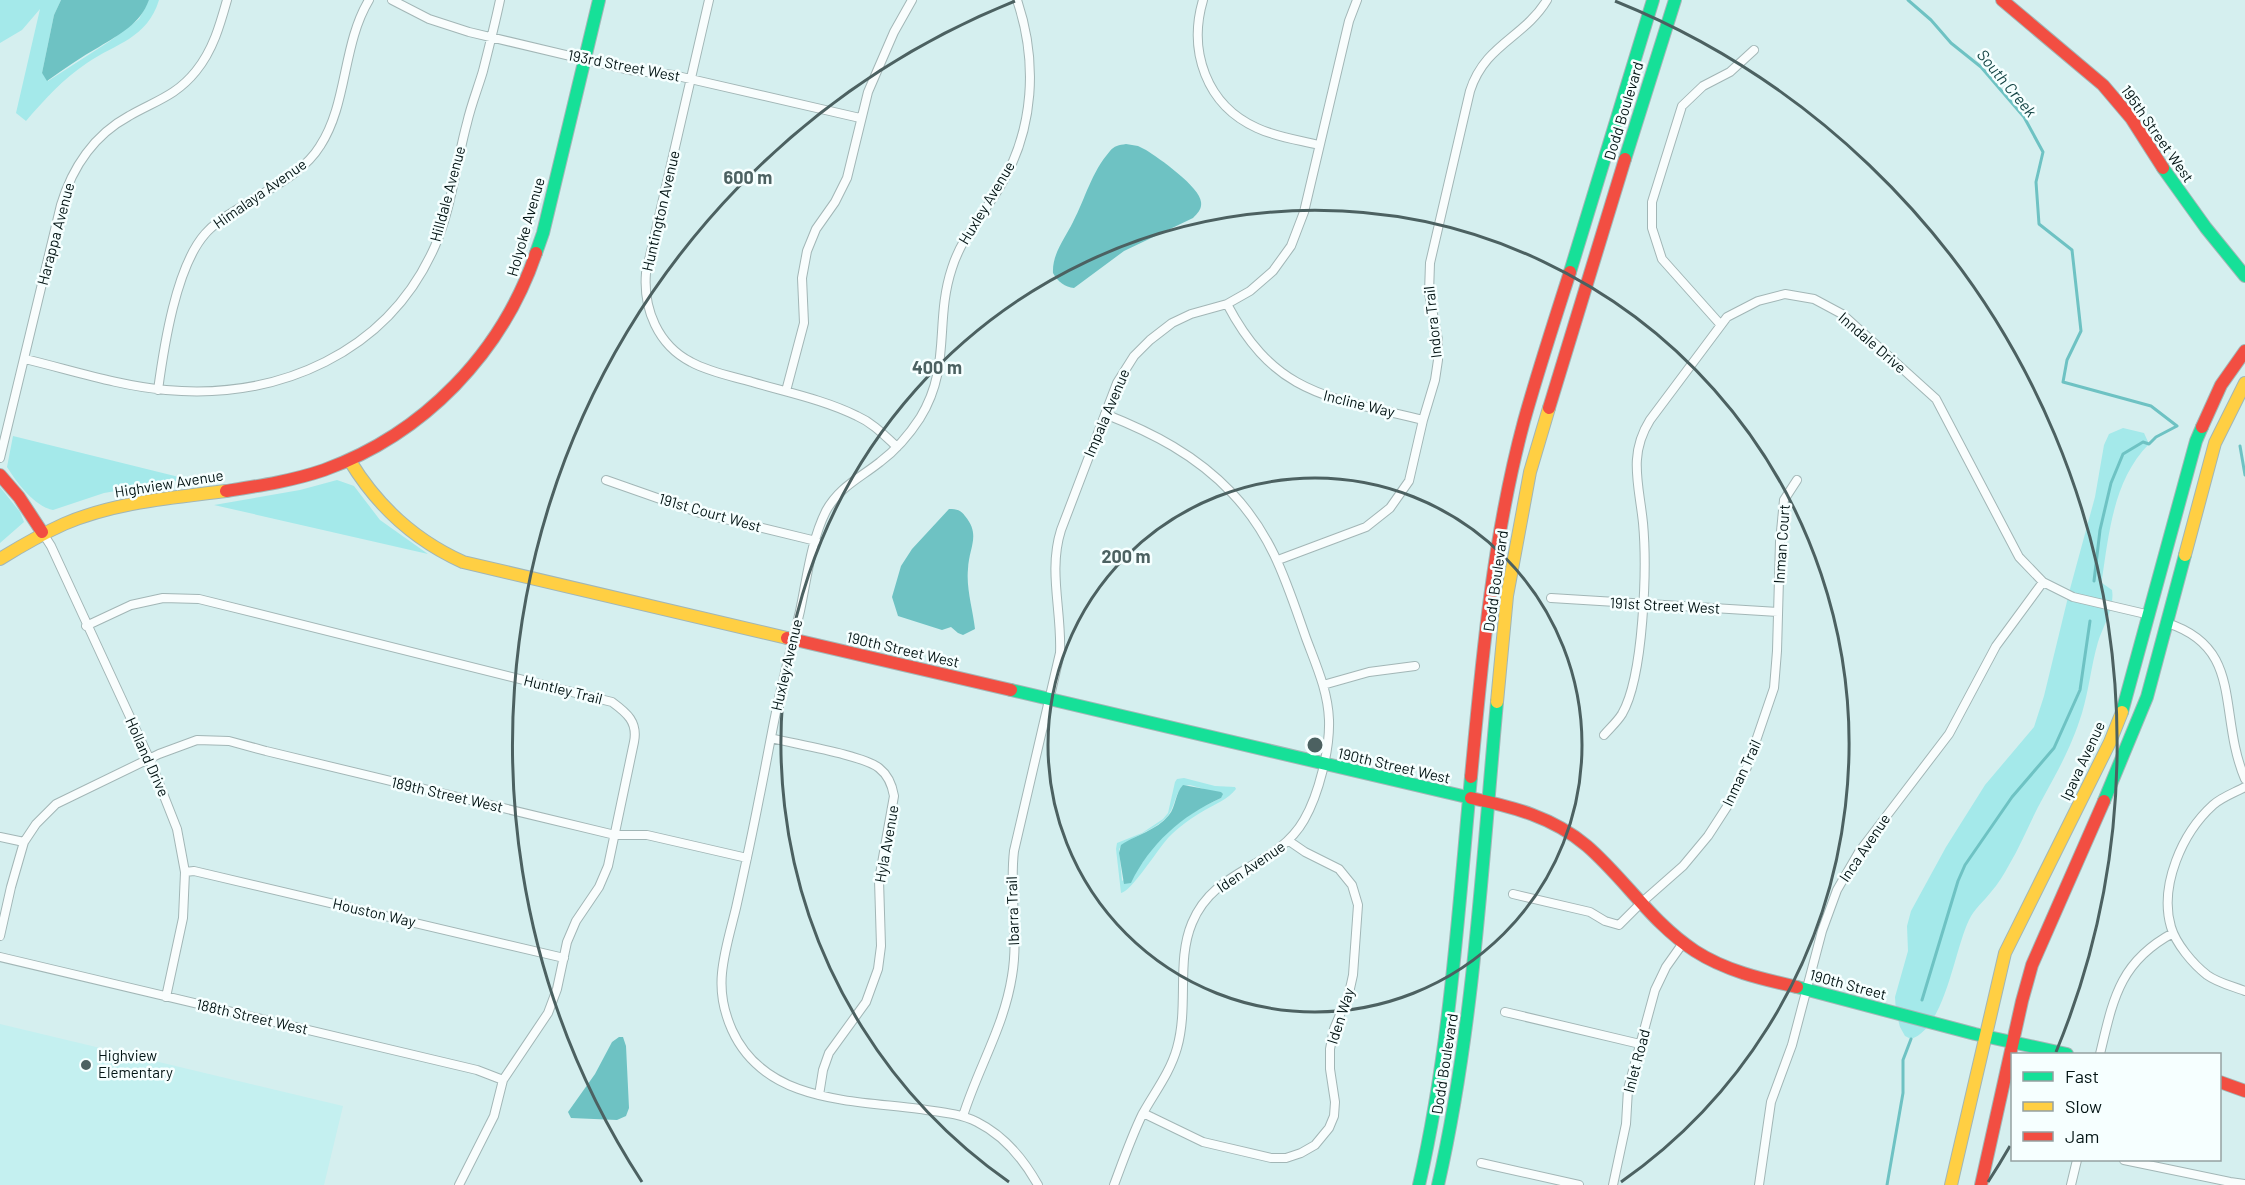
<svg xmlns="http://www.w3.org/2000/svg" width="2245" height="1185" viewBox="0 0 2245 1185" font-family="Barlow,sans-serif">
<style>
.built{fill:#c4f0f0}
.green{fill:#a4e9ea;fill-rule:evenodd}
.water{fill:#6ec2c3}
.lines{fill:none;stroke-linecap:round;stroke-linejoin:round}
.stream{stroke:#6ec2c3;stroke-width:3}
.street-casing{stroke:#a2b6b6;stroke-width:10}
.fast-casing{stroke:#a2b6b6;stroke-width:14}
.slow-casing{stroke:#a2b6b6;stroke-width:14}
.jam-casing{stroke:#a2b6b6;stroke-width:14}
.street{stroke:#f9fdfd;stroke-width:8}
.fast{stroke:#16e098;stroke-width:12}
.slow{stroke:#ffcf43;stroke-width:12}
.jam{stroke:#f24e42;stroke-width:12}
.ring{fill:none;stroke:#4c6161;stroke-width:3}
.poi-dot{fill:#4c6161;stroke:#f6ffff;stroke-width:2}
.labels{text-anchor:middle;stroke-width:5;stroke-linejoin:round;paint-order:stroke}
.street-label{font-size:15px;fill:#031414;stroke:#f6ffff}
.poi-label{font-size:15px;fill:#031414;stroke:#f6ffff;text-anchor:start}
.water-label{font-size:16px;font-style:italic;fill:#144545;stroke:#f6ffff}
.centre{fill:#4c6161;stroke:#f6ffff;stroke-width:3}
.ring-label{font-size:18px;text-anchor:middle;font-weight:bold;fill:#4c6161;stroke:#f6ffff;stroke-width:5;stroke-linejoin:round;paint-order:stroke}
</style>
<rect width="100%" height="100%" fill="#d5efef"/>
<!-- built -->
<path class="built" d="M0,1024l343,82 -19,79h-324z"/>
<!-- green -->
<path class="green" d="M0,0h61l-7,15 -12,58 6,8 62,-40 29,-22 10,-19h10c-12,39 -43,43 -72,63 -24,16 -42,36 -61,58l-10,-8 24,-104 -18,21 -22,13z
M2123,428l21,5 5,11c-35,35 -40,88 -47,135v4l10,7c3,18 -9,36 -14,52 -7,24 -9,48 -16,71 -10,32 -22,54 -38,83 -13,23 -22,47 -35,69 -5,9 -11,19 -18,27 -7,9 -17,17 -22,28 -15,31 -24,108 -58,119l-6,-3 -5,-9 -4,-15 -1,-15 13,-46 -1,-25 4,-15 35,-64 39,-62 49,-58 10,-31 26,-107 25,-92 9,-52 5,-11z
M13,436l174,43 -83,14 -51,17c-19,-4 -36,-27 -46,-43z
M337,480l17,6 26,34 48,34 -214,-49 86,-15z
M0,487l20,25 4,10 -24,21z
M1184,778l31,8 20,1 1,2c-8,10 -20,15 -31,21 -12,7 -27,17 -37,28 -10,11 -37,54 -47,55l-5,-44 1,-6 25,-10 21,-14 5,-6 7,-31 2,-3zM1190,785l14,4 17,9c-23,11 -48,25 -65,45 -14,17 -13,26 -34,38l-3,-32c13,-14 33,-17 47,-31 9,-9 8,-24 17,-32z"/>
<!-- water -->
<path class="water" d="M61,0h88c-9,24 -29,34 -50,47 -18,10 -35,22 -52,34l-5,-8 12,-58z
M1126,144l12,2 8,4c13,8 54,37 55,52 1,7 -3,11 -8,16l-69,33 -50,37c-9,-1 -16,-6 -21,-15 -1,-19 12,-35 20,-51 13,-25 18,-49 37,-71 4,-5 9,-6 16,-7z
M949,509c8,0 12,1 16,7 16,19 4,31 3,53 -2,19 5,41 7,60l-12,6 -5,-2 -7,-6 -9,3 -44,-14 -6,-19 9,-31 11,-17z
M1183,785l38,7 2,2 -2,4c-40,18 -71,46 -90,85l-7,1 -5,-31 2,-8c16,-11 35,-14 48,-30 7,-8 6,-22 14,-30z
M619,1037h4l3,9 3,62 -3,8 -9,4 -46,-2 -3,-6 27,-38 17,-32z"/>
<g class="lines">
<!-- stream -->
<path class="stream" d="M1908,0l23,20 20,23 30,24 43,50 19,35 -7,30 3,42 33,26 9,81 -14,29 -4,22 88,24 26,20 -21,11 -7,7 -6,-2 -20,12 -12,29 -11,47 -6,51
M2240,446l5,29
M1922,1000l36,-119 7,-16 47,-68 42,-49 26,-58 10,-69
M1887,1185l16,-92v-33l8,-21"/>
<!-- street casing -->
<g class="street-casing">
<path id="street" d="M392,0l37,19 40,13 160,38 44,5 187,43
M709,0l-63,273c-3,36 12,72 45,89 18,10 40,14 61,20 34,10 73,18 105,34 16,7 27,19 40,31
M1017,0c21,62 17,129 -16,185 -17,29 -39,51 -49,83 -18,54 0,98 -32,150 -11,17 -24,32 -40,44 -20,16 -41,25 -54,49 -15,30 -19,67 -26,100 -8,34 -17,67 -24,101 -6,29 -11,58 -17,87 -7,36 -15,73 -23,109 -5,21 -12,43 -14,65 -2,20 2,39 10,57 33,73 120,70 188,79 19,3 39,4 57,13 26,13 47,38 61,63
M1203,0c-15,51 3,105 54,128 19,9 42,12 62,17
M1227,304c49,93 103,93 196,116
M1720,324l-58,-65 -10,-31v-26l30,-96 21,-20 27,-14 24,-22
M25,359c46,11 94,27 141,31 113,10 222,-37 269,-144 17,-39 21,-83 32,-123 4,-18 11,-35 16,-52 6,-24 12,-47 17,-71
M158,390c6,-44 18,-123 47,-156 12,-14 29,-22 44,-32 25,-16 55,-30 71,-56 28,-43 22,-101 49,-146
M786,391l18,-68 -2,-45 5,-27 9,-22 19,-27 12,-24 21,-86 26,-60 18,-32
M1105,414c48,19 91,41 127,79 41,43 55,91 74,145 10,27 22,53 23,82 1,29 -10,74 -25,100 -28,49 -89,47 -112,103 -16,38 -3,83 -15,125 -7,25 -23,45 -35,67 -11,23 -19,46 -28,70
M0,458l61,-253c11,-37 33,-70 68,-89 26,-15 47,-20 67,-45 17,-21 24,-46 31,-71
M606,480l94,33 116,28
M42,532l9,14 98,212 28,71 8,43 -2,46 -17,79
M1278,560l88,-33 24,-19 19,-27 14,-61 12,-40 3,-20v-20l-9,-47 1,-30 40,-172c15,-47 54,-53 77,-91
M1551,598l227,14
M2167,623c78,25 50,90 78,156
M86,626l45,-21 32,-7 36,1 413,103c15,11 26,20 22,40l-26,124 -9,21 -23,34 -9,21 -10,47 -9,24 -45,67 -9,36 -35,69
M1323,685l46,-13 46,-6
M1604,735c6,-7 13,-13 18,-21 22,-38 25,-147 21,-191 -4,-39 -15,-68 7,-103l77,-103 31,-16 27,-7 29,5 28,15 94,85 83,158 24,25 30,15 77,18
M771,738c23,6 92,17 108,30 9,7 13,16 15,28l-15,84 2,66 -3,23 -12,33 -37,51 -6,17 -4,25
M2245,787c-11,6 -23,10 -32,18 -31,28 -54,81 -42,122 5,17 22,37 36,48 11,8 25,11 38,16
M0,837l24,5
M185,872l9,-1 370,87
M1513,894l77,18 15,9 14,4 22,-22 42,-37 25,-30 22,-34 17,-35 27,-79 3,-37 3,-109 4,-42 13,-20
M0,936l11,-49 13,-45 12,-18 20,-20 103,-50 38,-14 32,1 37,10 349,84h32l100,23
M0,957l477,113 26,10
M1505,1012l135,32
M2100,1054c13,-54 19,-92 73,-121
M1143,1113l60,29 68,16h15l15,-5 14,-8 14,-17 5,-12 1,-14 -5,-33v-20l4,-20 15,-36 4,-18 5,-70 -6,-20 -13,-16 -34,-17 -16,-11
M963,1116c15,-48 41,-89 49,-140 7,-41 -3,-83 2,-125l46,-198c2,-42 -12,-82 1,-123l56,-147 17,-27 16,-16 22,-17 19,-9 36,-10 23,-13 23,-20 18,-25 13,-34 45,-191 8,-21
M2124,1160l106,22 15,2
M1481,1163l98,22
M1613,1185l13,-61 2,-35 27,-99 11,-23 17,-24
M1759,1185l12,-83 21,-57 30,-114 15,-41 22,-38 90,-118 47,-88 47,-64
M2071,1185l6,-25"/>
</g>
<!-- fast casing -->
<g class="fast-casing">
<path id="fast" d="M1625,159l50,-159
M2163,168l43,60 39,48
M536,253l7,-20 56,-233
M1570,272l83,-272
M1011,690l460,108
M2122,712l74,-271 6,-14
M2104,801l43,-104 38,-142
M1797,987l178,47 92,20
M1419,1185c31,-135 39,-271 52,-408
M1438,1185c36,-158 44,-321 59,-483"/>
</g>
<!-- slow casing -->
<g class="slow-casing">
<path id="slow" d="M350,461c28,46 64,79 113,101l324,76
M2185,555l30,-112 30,-60
M0,559c21,-13 42,-25 64,-35 51,-22 108,-26 162,-33
M1497,702l10,-106 23,-124 19,-64
M1951,1185l54,-232 105,-211 12,-30"/>
</g>
<!-- jam casing -->
<g class="jam-casing">
<path id="jam" d="M2002,0l101,85 28,33 32,50
M1549,408l76,-249
M2202,427l19,-42 24,-34
M0,475l19,22 23,35
M226,491c32,-5 66,-10 98,-21 100,-36 178,-117 212,-217
M787,638l224,52
M1471,777c11,-119 22,-241 53,-356 14,-50 30,-99 46,-149
M1471,798c42,9 82,19 116,48 38,33 65,77 108,105 31,20 67,28 102,36
M2220,1082l25,9
M1981,1185l41,-184 10,-36 72,-164"/>
</g>
<!-- street -->
<use href="#street" class="street"/>
<!-- fast -->
<use href="#fast" class="fast"/>
<!-- slow -->
<use href="#slow" class="slow"/>
<!-- jam -->
<use href="#jam" class="jam"/>
</g>
<!-- distance rings -->
<g class="ring">
<circle cx="1315" cy="745" r="267"/>
<path d="M1009 1182A534 534 0 1 1 1621 1182"/>
<path d="M2010 1146A802 802 0 0 1 1988 1182M642 1182A802 802 0 0 1 1015 1M1615 1A802 802 0 0 1 2056 1052"/>
</g>
<!-- markers -->
<circle class="poi-dot" cx="86" cy="1065" r="6"/>
<g class="labels">
<!-- street labels -->
<g class="street-label">
<text transform="translate(624 66) rotate(11)" y="5">193rd Street West</text>
<text transform="translate(1624 111) rotate(-73)" y="5">Dodd Boulevard</text>
<text transform="translate(2157 134) rotate(55)" y="5">195th Street West</text>
<text transform="translate(260 194) rotate(-35)" y="5">Himalaya Avenue</text>
<text transform="translate(448 194) rotate(-75)" y="5">Hilldale Avenue</text>
<text transform="translate(987 203) rotate(-59)" y="5">Huxley Avenue</text>
<text transform="translate(661 211) rotate(-77)" y="5">Huntington Avenue</text>
<text transform="translate(526 227) rotate(-74)" y="5">Holyoke Avenue</text>
<text transform="translate(56 234) rotate(-75)" y="5">Harappa Avenue</text>
<text transform="translate(1433 322) rotate(-96)" y="5">Indora Trail</text>
<text transform="translate(1872 343) rotate(41)" y="5">Inndale Drive</text>
<text transform="translate(1359 404) rotate(14)" y="5">Incline Way</text>
<text transform="translate(1107 413) rotate(-67)" y="5">Impala Avenue</text>
<text transform="translate(169 484) rotate(-9)" y="5">Highview Avenue</text>
<text transform="translate(710 513) rotate(16)" y="5">191st Court West</text>
<text transform="translate(1782 544) rotate(-86)" y="5">Inman Court</text>
<text transform="translate(1496 581) rotate(-82)" y="5">Dodd Boulevard</text>
<text transform="translate(1665 606) rotate(3)" y="5">191st Street West</text>
<text transform="translate(903 650) rotate(13)" y="5">190th Street West</text>
<text transform="translate(787 665) rotate(-77)" y="5">Huxley Avenue</text>
<text transform="translate(563 690) rotate(14)" y="5">Huntley Trail</text>
<text transform="translate(147 757) rotate(66)" y="5">Holland Drive</text>
<text transform="translate(2083 761) rotate(-65)" y="5">Ipava Avenue</text>
<text transform="translate(1394 766) rotate(13)" y="5">190th Street West</text>
<text transform="translate(1742 773) rotate(-65)" y="5">Inman Trail</text>
<text transform="translate(447 795) rotate(13)" y="5">189th Street West</text>
<text transform="translate(887 844) rotate(-80)" y="5">Hyla Avenue</text>
<text transform="translate(1865 848) rotate(-56)" y="5">Inca Avenue</text>
<text transform="translate(1251 867) rotate(-34)" y="5">Iden Avenue</text>
<text transform="translate(1013 911) rotate(-92)" y="5">Ibarra Trail</text>
<text transform="translate(374 913) rotate(13)" y="5">Houston Way</text>
<text transform="translate(1848 985) rotate(15)" y="5">190th Street</text>
<text transform="translate(1341 1016) rotate(-72)" y="5">Iden Way</text>
<text transform="translate(252 1017) rotate(13)" y="5">188th Street West</text>
<text transform="translate(1637 1061) rotate(-75)" y="5">Inlet Road</text>
<text transform="translate(1445 1064) rotate(-81)" y="5">Dodd Boulevard</text>
</g>
<!-- poi labels -->
<g class="poi-label">
<text x="98" y="1061">Highview<tspan x="98" dy="17">Elementary</tspan></text>
</g>
<!-- water labels -->
<g class="water-label">
<text transform="translate(2007 83) rotate(50)" y="6">South Creek</text>
</g>
</g>
<circle cx="1315" cy="745" r="9" class="centre"/>
<g class="ring-label">
<text x="748" y="184">600 m</text>
<text x="937" y="374">400 m</text>
<text x="1126" y="563">200 m</text>
</g>
<!-- legend -->
<rect x="2011" y="1053" width="210" height="108" fill="#f6ffff" stroke="#95a1a1" stroke-width="1.5"/>
<rect x="2023" y="1072" width="30" height="9" fill="#16e098" stroke="#95a1a1" stroke-width="1.5"/>
<text x="2065" y="1083" font-size="18" fill="#031414">Fast</text>
<rect x="2023" y="1102" width="30" height="9" fill="#ffcf43" stroke="#95a1a1" stroke-width="1.5"/>
<text x="2065" y="1113" font-size="18" fill="#031414">Slow</text>
<rect x="2023" y="1132" width="30" height="9" fill="#f24e42" stroke="#95a1a1" stroke-width="1.5"/>
<text x="2065" y="1143" font-size="18" fill="#031414">Jam</text>
</svg>
